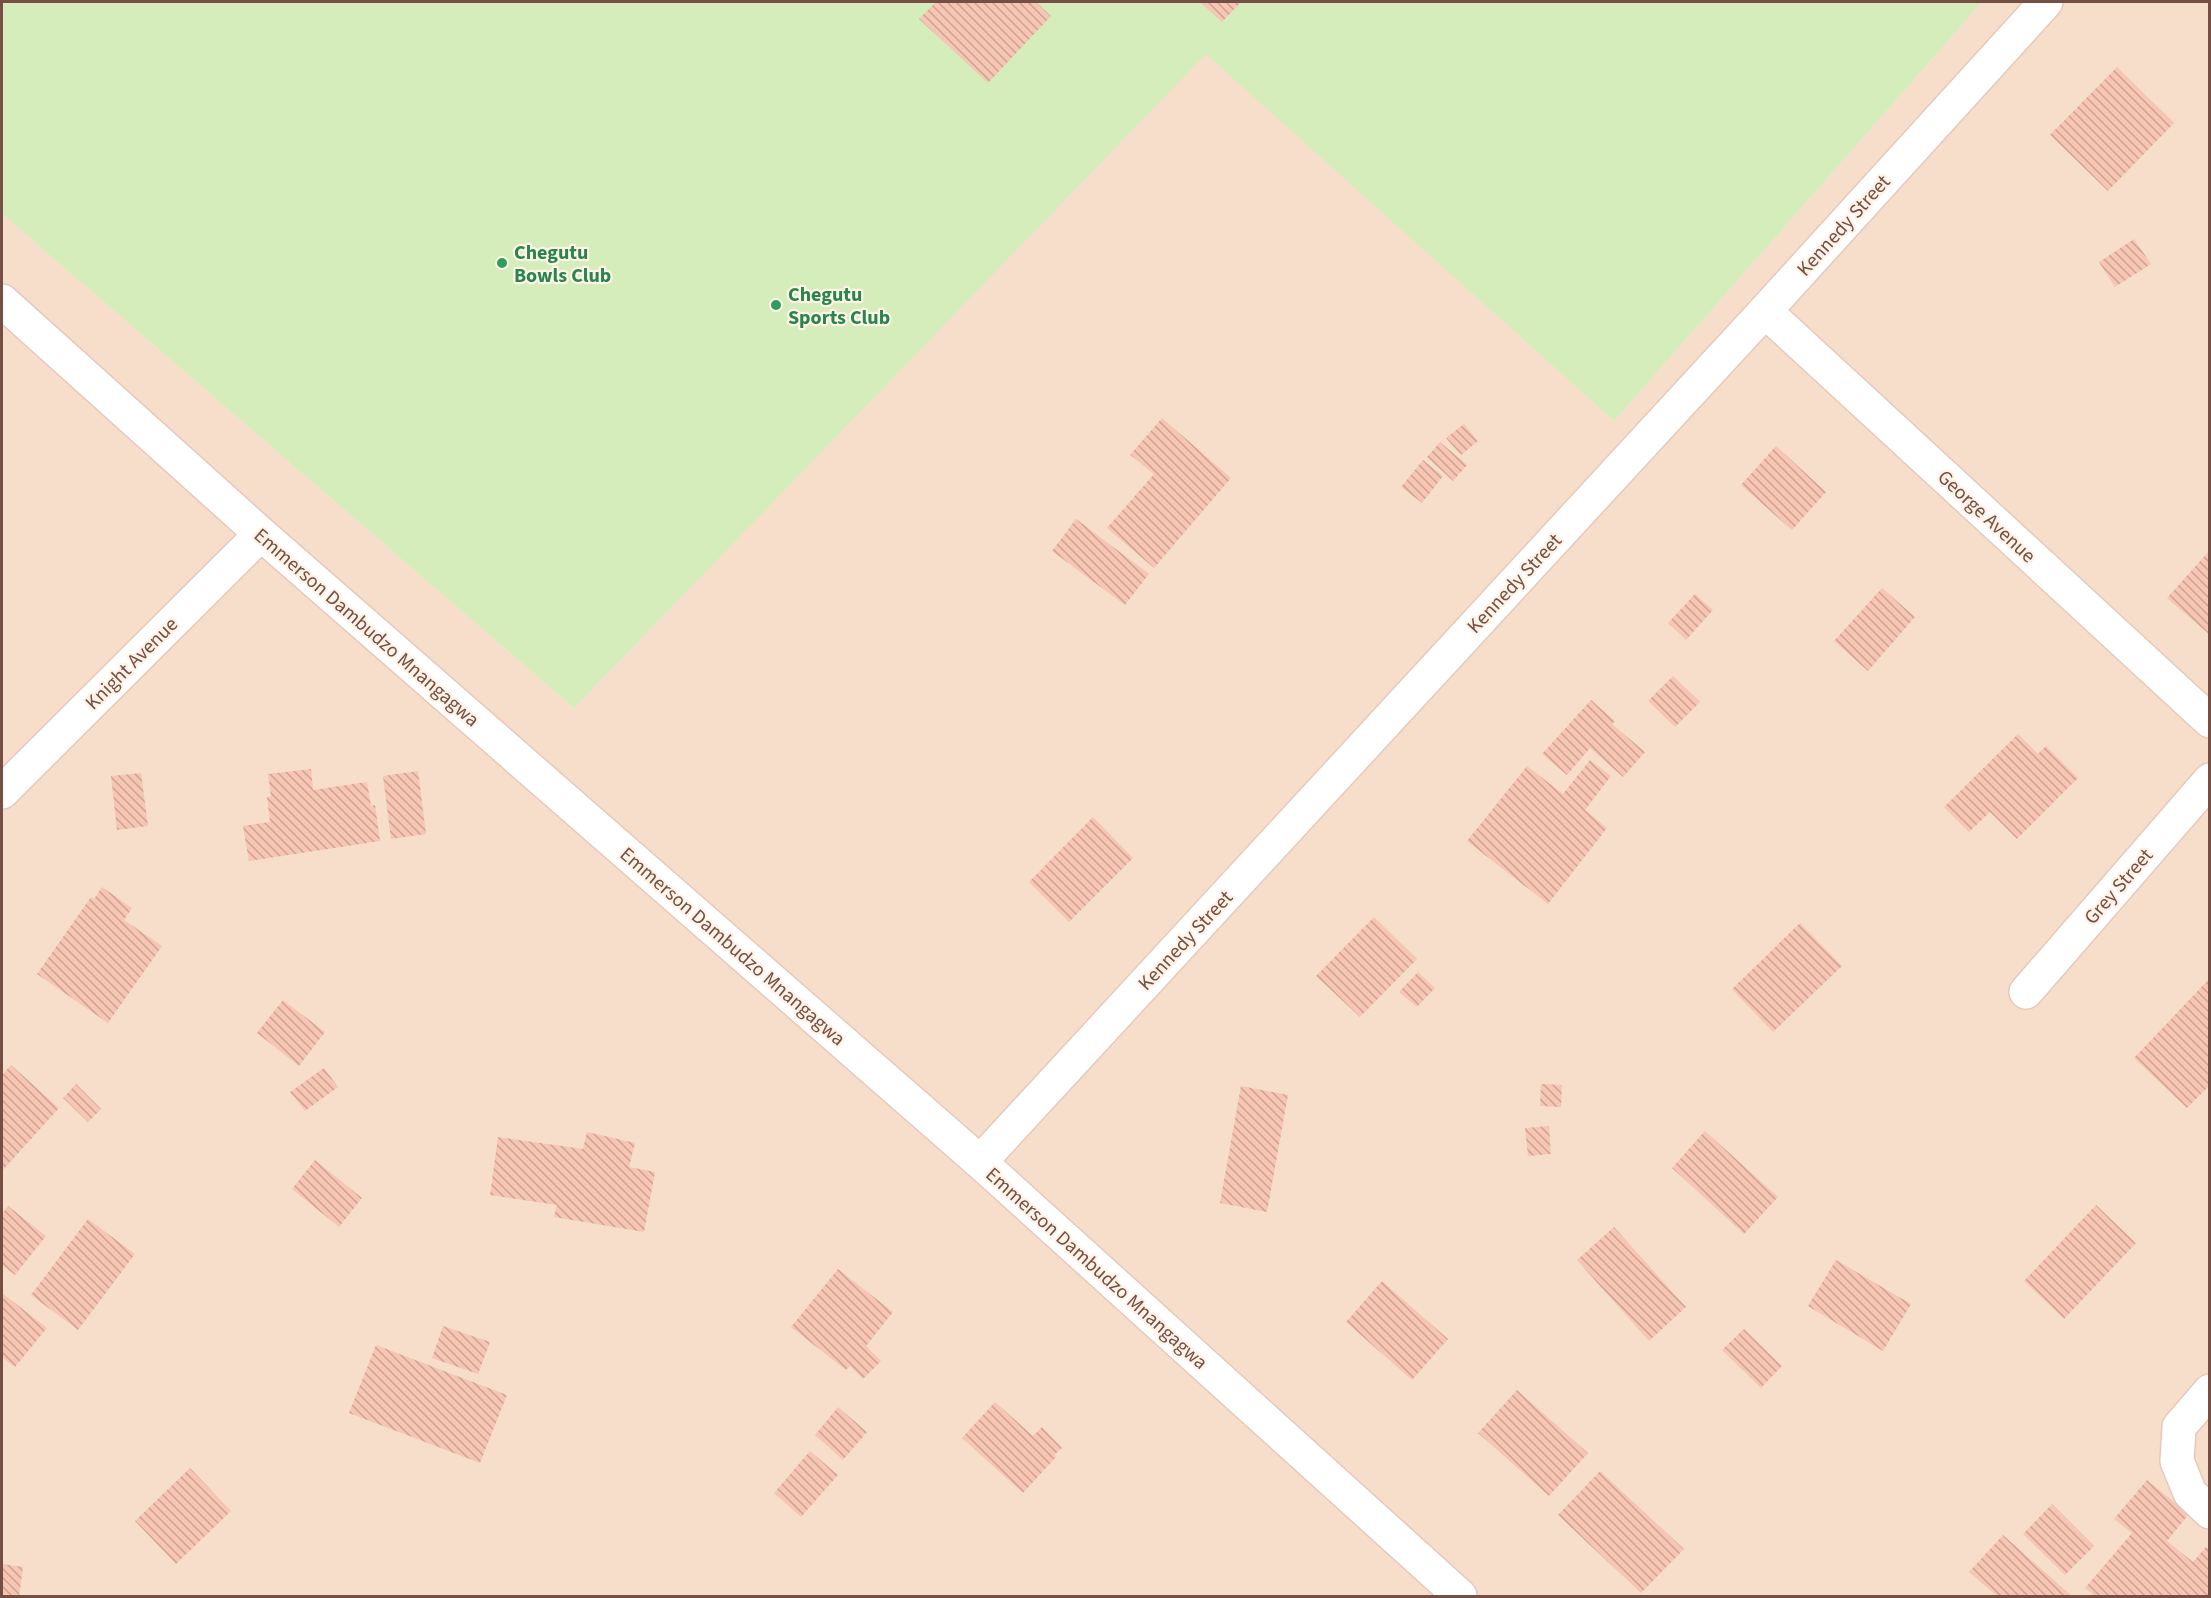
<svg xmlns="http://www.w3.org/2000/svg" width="2211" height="1598" viewBox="0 0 2211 1598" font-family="'Source Sans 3',sans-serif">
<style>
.residential{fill:#f6decb}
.pitch{fill:#d5ecbb}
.building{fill:url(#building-back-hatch)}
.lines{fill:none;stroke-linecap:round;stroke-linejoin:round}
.minor-casing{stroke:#e5cabc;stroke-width:36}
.minor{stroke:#fff;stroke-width:33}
.leisure-dot{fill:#2e9e5b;stroke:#fff2e6;stroke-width:2}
.labels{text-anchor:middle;stroke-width:4.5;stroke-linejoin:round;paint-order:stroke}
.street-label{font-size:20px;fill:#764f44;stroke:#fff2e6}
.leisure-label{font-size:20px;font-weight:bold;fill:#27864d;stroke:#fff2e6;text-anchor:start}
</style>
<defs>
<pattern id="building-back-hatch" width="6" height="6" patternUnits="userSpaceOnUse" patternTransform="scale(1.5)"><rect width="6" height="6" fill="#f6c5b3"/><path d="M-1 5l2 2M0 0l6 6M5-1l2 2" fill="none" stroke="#cca293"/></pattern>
</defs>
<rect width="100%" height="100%" fill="#feeddd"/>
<!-- residential -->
<path class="residential" d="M1982,2h227v1594h-2207v-1382l572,494 632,-655 408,368z"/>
<!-- pitch -->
<path class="pitch" d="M2,2h1980l-368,419 -408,-367 -632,654 -572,-494z"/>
<!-- building -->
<path class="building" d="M936,2h100l15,14 -63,67 -69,-64z
M1200,2h41l-19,20z
M2117,67l57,56 -66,68 -58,-56z
M2134,239l17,25 -36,23 -16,-25z
M1162,418l69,60 -77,90 -47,-40 47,-54 -24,-19z
M1464,424l14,17 -17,14 -15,-17z
M1440,442l27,23 -14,16 -26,-24z
M1776,446l50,46 -34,38 -51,-45z
M1423,460l20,16 -21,27 -21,-16z
M1076,519l73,55 -24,31 -73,-54z
M2210,550v85l-43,-37z
M1882,588l33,29 -47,54 -34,-30z
M1695,594l18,16 -27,30 -18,-17z
M1673,676l27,26 -25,25 -27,-26z
M1591,700l24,21 -3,3 33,28 -22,25 -33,-29 -23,27 -25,-21z
M2018,734l20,20 8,-8 32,32 -61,61 -27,-27 -21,20 -25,-25z
M1590,760l21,16 -26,34 22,18 -59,76 -81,-63 60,-75 36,28z
M311,769l2,21 54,-8 4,24 4,-1 5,36 -131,20 -6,-35 27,-4 -3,-25 4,-1 -3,-22z
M418,771l8,63 -35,5 -8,-63z
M141,773l7,53 -31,4 -6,-54z
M1093,817l40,41 -64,64 -40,-40z
M102,887l30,21 -8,12 38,26 -54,77 -71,-49 54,-77 3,2z
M1374,917l43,42 -57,58 -44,-41z
M1800,923l42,43 -69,66 -41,-43z
M1418,972l17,16 -18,19 -18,-15z
M2210,978v107l-23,23 -53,-50z
M283,1000l42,32 -26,34 -42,-33z
M11,1065l48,43 -57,63v-96z
M324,1068l14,19 -33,24 -15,-19z
M76,1084l25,25 -13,13 -25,-24z
M1541,1084l21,1 -1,22 -21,-1z
M1241,1086l47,9 -21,117 -47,-9z
M1549,1126l2,28 -23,2 -3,-28z
M1705,1131l73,66 -34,37 -72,-66z
M587,1132l48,11 -6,24 26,5 -11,60 -90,-15 3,-12 -67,-10 8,-58 85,12z
M315,1160l47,38 -23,29 -47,-38z
M2096,1205l40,38 -72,76 -40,-38z
M8,1206l38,30 -31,39 -13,-10v-51z
M88,1219l47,35 -57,76 -47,-35z
M1614,1227l72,80 -37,34 -72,-81z
M1836,1260l75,44 -28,47 -75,-45z
M838,1269l55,43 -27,34 15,15 -18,18 -13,-13 -4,4 -55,-43z
M1382,1281l66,58 -36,41 -66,-58z
M2,1293l45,35 -32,39 -13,-10z
M443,1326l47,16 -12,32 -46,-16z
M1744,1329l38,37 -21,22 -39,-38z
M376,1345l131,50 -27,68 -131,-50z
M1517,1390l71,63 -39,43 -71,-63z
M995,1402l38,34 9,-9 20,21 -8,7 2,2 -33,36 -61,-55z
M838,1407l29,25 -24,28 -28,-25z
M810,1451l28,24 -37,42 -27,-24z
M190,1468l41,43 -55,53 -41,-43z
M1600,1471l84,78 -43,44 -83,-78z
M2147,1480l42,34 -22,27 26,21 13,-15 4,3v46h-115l-10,-8 47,-55 -18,-14z
M2052,1504l42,42 -29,29 -42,-41z
M2003,1535l69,61h-75l-28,-24z
M2,1564l21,3 -4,29h-17z"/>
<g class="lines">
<!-- minor casing -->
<g class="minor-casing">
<path id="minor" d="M2,301l259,233 719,628 480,434
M1765,311l445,410
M2,792l259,-258
M2026,992l184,-212
M980,1162l785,-851 281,-309
M2210,1391l-31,36 -2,34 13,32 20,19"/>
</g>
<!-- minor -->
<use href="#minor" class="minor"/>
</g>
<!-- markers -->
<g class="leisure-dot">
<circle cx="502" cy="263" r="6"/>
<circle cx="776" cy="305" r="6"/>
</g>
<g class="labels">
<!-- street labels -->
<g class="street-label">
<text transform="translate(1843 225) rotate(-48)" y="7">Kennedy Street</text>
<text transform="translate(1987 516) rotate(43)" y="7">George Avenue</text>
<text transform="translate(1514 583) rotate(-47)" y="7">Kennedy Street</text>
<text transform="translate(367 627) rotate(41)" y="7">Emmerson Dambudzo Mnangagwa</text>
<text transform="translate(131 663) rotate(-45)" y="7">Knight Avenue</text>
<text transform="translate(2118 886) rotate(-49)" y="7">Grey Street</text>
<text transform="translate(1185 940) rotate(-47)" y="7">Kennedy Street</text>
<text transform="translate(733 946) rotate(41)" y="7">Emmerson Dambudzo Mnangagwa</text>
<text transform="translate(1097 1268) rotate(42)" y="7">Emmerson Dambudzo Mnangagwa</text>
</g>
<!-- leisure labels -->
<g class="leisure-label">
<text x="514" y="259">Chegutu<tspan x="514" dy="23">Bowls Club</tspan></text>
<text x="788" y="301">Chegutu<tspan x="788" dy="23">Sports Club</tspan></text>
</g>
</g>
<!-- border -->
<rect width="2211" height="1598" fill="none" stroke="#764f44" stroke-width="6"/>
</svg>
